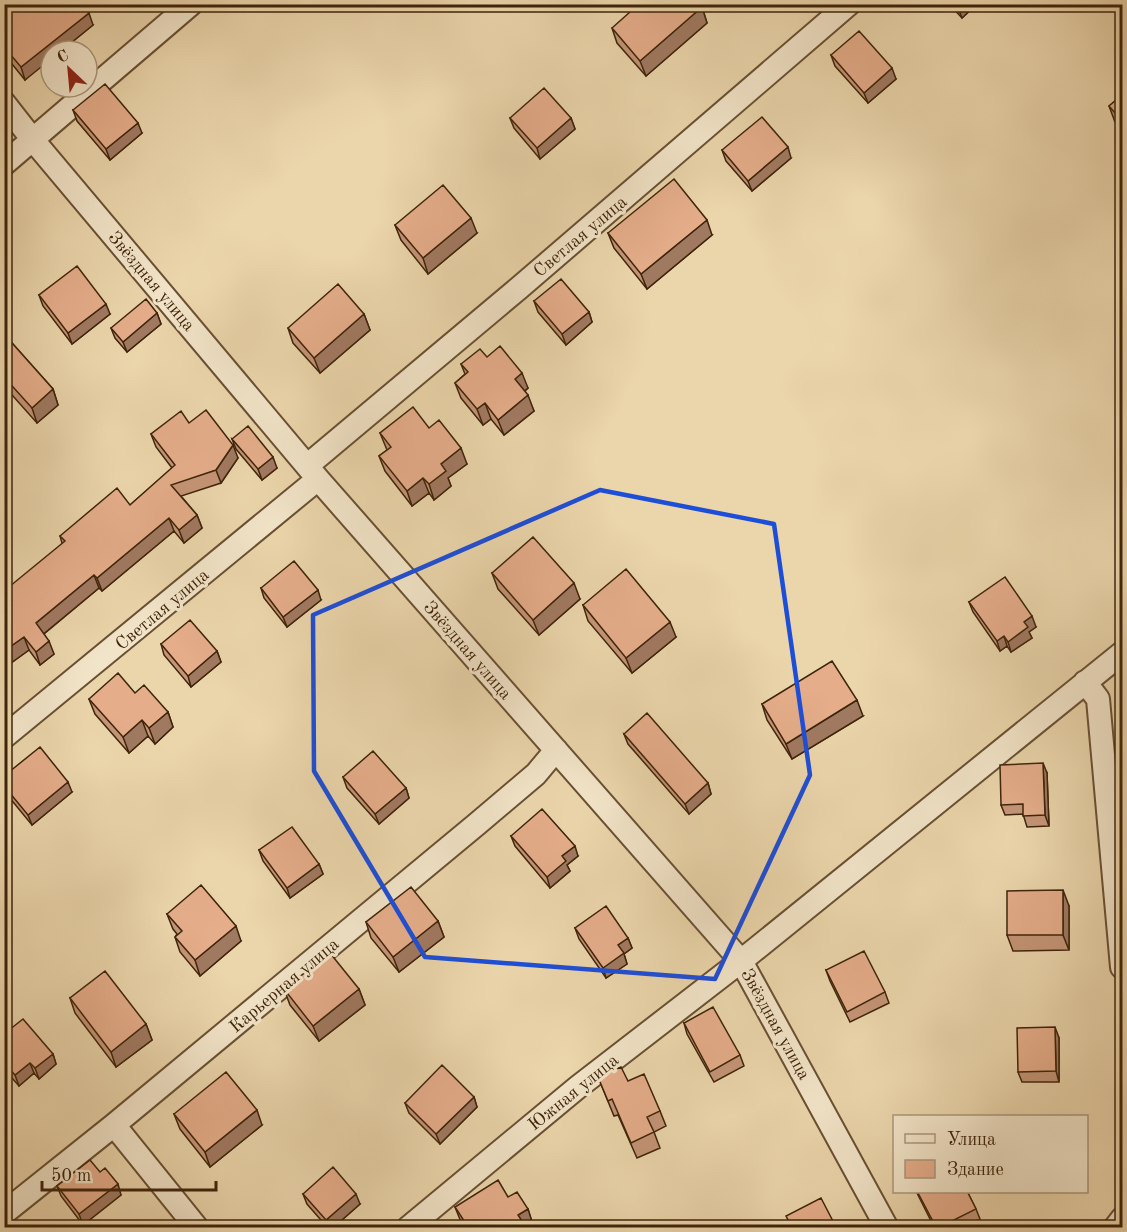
<svg xmlns="http://www.w3.org/2000/svg" width="1127" height="1232" viewBox="0 0 1127 1232" font-family="'Old Standard TT',serif">
<style>
.lines{fill:none;stroke-linecap:round;stroke-linejoin:round}
.minor-casing{stroke:#695032;stroke-width:26}
.minor{stroke:#f2e4c8;stroke-width:22}
.wall{fill:#c59577;stroke:#3e240a;stroke-width:1.5}
.shaded-wall{fill:#a07961;stroke:#3e240a;stroke-width:1.5}
.building{fill:#e5ad8a;stroke:#3e240a;stroke-width:1.5}
.marked{fill:none;stroke:#1d4ed8;stroke-width:4.5;stroke-linejoin:round}
.labels{text-anchor:middle;stroke-width:6;stroke-linejoin:round;paint-order:stroke}
.street-label{font-size:18px;fill:#3e240a;stroke:#f2e4c8}
</style>
<rect width="100%" height="100%" fill="#ebd5ab"/>
<filter id="stains"><feTurbulence type="fractalNoise" baseFrequency=".00333" numOctaves="4"/><feColorMatrix values="0 0 0 0 .2 0 0 0 0 .09 0 0 0 0 .02 0 0 0 .5 -.17"/></filter>
<radialGradient id="worn" r=".72"><stop offset=".6" stop-color="#630" stop-opacity="0"/><stop offset="1" stop-color="#630" stop-opacity=".3"/></radialGradient>
<g class="lines">
<!-- minor casing -->
<g class="minor-casing">
<path id="minor" d="M4,103l29,37 285,339 423,482 146,267
M4,164l187,-160
M308,465l211,-177 330,-284
M1085,682l13,17 24,268
M4,737l314,-258
M114,1125l83,103
M4,1213l110,-88 363,-301 59,-50 20,-24
M408,1228l170,-141 163,-126 381,-308
M1115,1228l7,-9"/>
</g>
<!-- minor -->
<use href="#minor" class="minor"/>
</g>
<!-- wall -->
<path class="wall" d="M4,4l89,21 -32,26h-10l-26,29 -21,-26z
M949,4h28l-15,14z
M702,7l5,16 -61,53 -29,-33 -5,-15z
M831,55l65,24 -28,24 -33,-37z
M1122,95v35l-7,-8 -6,-16z
M73,110l69,23 -32,27 -33,-39z
M510,118h61l4,11 -35,30 -26,-31z
M722,150l69,8 -39,33 -26,-30z
M395,225l82,8 -49,41 -27,-34z
M608,233l104,2 -65,54 -33,-41z
M39,295l71,19 -38,30 -29,-38z
M534,301l55,11 3,10 -26,23 -28,-33z
M157,313l4,11 -34,28 -12,-14 -4,-10z
M364,314l6,16 -50,43 -27,-30 -5,-15z
M4,334l49,55 5,16 -21,18 -33,-37z
M487,357l41,31 -3,3 9,20 -30,24 -13,-16 -8,6 -22,-27 -6,-15 10,-9 -4,-10z
M189,423l49,35 -17,25 -40,13 16,19 5,13 -18,15 -10,-12 -72,60 -3,-3 -55,46 10,20 -14,11 -11,-15 -25,18 58,-125 -2,-7 70,-31 42,-37 -16,-21 -5,-13z
M429,428l38,36 -19,14 3,8 -17,14 -5,-7 -17,13 -27,-35 -6,-15 8,-6 -7,-17z
M232,439l45,29 -15,12 -26,-31z
M492,573l88,26 -41,36 -41,-46z
M261,588l60,12 -34,27 -23,-29z
M969,602l67,25 -7,5 3,6 -21,14 -4,-6 -7,5 -27,-39z
M583,605l93,32 -44,36 -44,-52z
M161,644l56,7 4,11 -30,25 -27,-32z
M135,693l33,19 5,15 -18,17 -7,-8 -19,17 -34,-39 -6,-15z
M762,704l101,12 -71,43 -25,-39z
M624,734l84,49 3,11 -22,20 -61,-70z
M1047,773l2,53 -22,1 -4,-13 -18,1 -4,-10z
M4,776l68,16 -40,33 -28,-34z
M343,777l63,11 3,10 -30,26 -32,-36z
M511,836l67,20 -11,9 3,6 -20,17 -35,-42z
M259,850l60,14 4,10 -33,24 -27,-37z
M1069,906v44l-56,1 -6,-16z
M167,914l74,27 -41,35 -20,-24 -5,-15 2,-3 -4,-5z
M438,921l6,16 -45,35 -28,-34 -5,-16z
M575,928l53,10 4,10 -8,6 3,10 -21,14 -27,-39z
M826,970l59,22 4,11 -39,19 -20,-41z
M284,989h75l6,16 -46,36 -29,-36z
M70,998l76,26 6,16 -36,27 -41,-54z
M684,1023l56,32 4,11 -30,16 -27,-48z
M4,1034l49,20 3,10 -17,15 -5,-6 -15,13 -15,-17z
M1059,1038v44h-37l-4,-10z
M598,1077l30,4 32,30 6,15 -12,6 6,16 -23,10 -19,-43 -4,1z
M474,1097l3,10 -37,37 -31,-31 -4,-10z
M174,1114l88,11 -52,42 -30,-38z
M100,1172l21,23 -38,30 -22,-29 -4,-10z
M916,1191h51l9,18 4,10 -16,8h-30z
M303,1194l57,10 -26,23h-7l-20,-23z
M508,1197l20,12 5,16 -4,2h-65l-3,-5 -6,-15z"/>
<!-- shaded-wall -->
<path class="shaded-wall" d="M961,4h16l-15,14 -4,-10z
M702,7l5,16 -61,53 -6,-15z
M89,13l4,12 -32,26h-10v8l-26,21 -4,-13z
M892,68l4,11 -28,24 -4,-10z
M571,118l4,11 -35,30 -3,-11z
M138,123l4,10 -32,27 -4,-11z
M788,147l3,11 -39,33 -4,-10z
M471,218l6,15 -49,41 -5,-16z
M707,220l5,15 -65,54 -6,-15z
M106,304l4,10 -38,30 -4,-11z
M589,312l3,10 -26,23 -4,-11z
M157,313l4,11 -34,28 -4,-10z
M364,314l6,16 -50,43 -6,-15z
M522,373l6,15 -7,6 -6,-15z
M53,389l5,16 -21,18 -5,-15z
M528,395l6,16 -30,24 -6,-15z
M485,403l6,16 -8,6 -6,-16z
M233,445l5,13 -17,25 -5,-13z
M461,448l6,16 -19,14 3,8 -17,14 -5,-16 12,-20z
M273,457l4,11 -15,12 -4,-11z
M423,478l6,15 -17,13 -5,-15z
M197,515l5,13 -18,15 -5,-13z
M169,518l5,13 -72,60 -5,-13z
M94,575l5,13 -58,48 -5,-13z
M574,583l6,16 -41,36 -6,-15z
M318,590l3,10 -34,27 -4,-10z
M1032,616l4,11 -7,5 3,6 -21,14 -3,-10 16,-20z
M670,622l6,15 -44,36 -6,-15z
M1004,636l3,10 -7,5 -3,-10z
M24,637l5,13 -25,18v-17z
M49,641l5,13 -14,11 -4,-13z
M217,651l4,11 -30,25 -3,-11z
M857,700l6,16 -71,43 -6,-15z
M168,712l5,15 -18,17 -6,-16z
M142,720l6,16 -19,17 -6,-16z
M1043,763l4,10 2,53 -4,-11z
M68,782l4,10 -40,33 -4,-10z
M708,783l3,11 -22,20 -4,-10z
M406,788l3,10 -30,26 -4,-10z
M575,846l3,10 -11,9 3,6 -20,17 -3,-11 15,-21z
M319,864l4,10 -33,24 -3,-10z
M1063,890l6,16v44l-6,-15z
M438,921l6,16 -45,35 -6,-15z
M236,926l5,15 -41,35 -5,-16z
M628,938l4,10 -8,6 3,10 -21,14 -3,-10 15,-23z
M359,989l6,16 -46,36 -6,-15z
M146,1024l6,16 -36,27 -5,-15z
M1055,1027l4,11v44l-3,-11z
M53,1054l3,10 -17,15 -4,-11z
M30,1063l4,10 -15,13 -4,-11z
M474,1097l3,10 -37,37 -4,-10z
M257,1110l5,15 -52,42 -5,-15z
M118,1184l3,11 -38,30 -4,-11z
M356,1194l4,10 -26,23h-5l-3,-7z
M528,1209l5,16 -4,2h-6l-5,-12z"/>
<!-- building -->
<path class="building" d="M4,4h78l7,9 -68,54 -17,-20z
M639,4h60l3,3 -62,54 -28,-33z
M859,31l33,37 -28,25 -33,-38z
M105,84l33,39 -32,26 -33,-39z
M544,88l27,30 -34,30 -27,-30z
M1122,95v26l-13,-15z
M762,117l26,30 -40,34 -26,-31z
M674,179l33,41 -66,54 -33,-41z
M443,185l28,33 -48,40 -28,-33z
M77,266l29,38 -38,29 -29,-38z
M561,279l28,33 -27,22 -28,-33z
M338,284l26,30 -50,44 -26,-30z
M146,299l11,14 -34,29 -12,-14z
M4,334l49,55 -21,19 -28,-31z
M500,346l22,27 -7,6 13,16 -30,25 -13,-17 -8,6 -22,-26 13,-11 -7,-8 19,-15 7,8z
M413,407l16,21 10,-8 22,28 -20,16 5,7 -17,13 -6,-6 -16,13 -28,-35 12,-9 -11,-14z
M206,410l27,35 -17,25 -45,15 26,30 -18,15 -10,-12 -72,60 -3,-3 -58,48 13,18 -13,11 -12,-15 -20,14v-60l61,-50 -5,-5 57,-48 13,17 45,-40 -24,-31 30,-23 8,12z
M248,426l25,31 -15,12 -26,-30z
M533,537l41,46 -41,37 -41,-47z
M294,561l24,29 -35,27 -22,-29z
M626,569l44,53 -44,36 -43,-53z
M1005,577l27,39 -8,6 4,5 -20,15 -4,-6 -7,5 -28,-39z
M190,620l27,31 -29,25 -27,-32z
M832,661l25,39 -71,44 -24,-40z
M118,673l17,20 9,-8 24,27 -19,16 -7,-8 -19,17 -34,-38z
M647,713l61,70 -23,21 -61,-70z
M40,747l28,35 -40,33 -24,-29v-10z
M373,751l33,37 -31,26 -32,-37z
M1043,763l2,52 -22,1v-12l-22,1 -1,-40z
M542,809l33,37 -13,10 4,5 -19,16 -36,-41z
M292,827l27,37 -32,24 -28,-38z
M201,885l35,41 -41,34 -20,-23 7,-6 -15,-17z
M411,887l27,34 -45,36 -27,-35z
M1063,890v45h-56v-44z
M606,906l22,32 -10,7 6,8 -21,15 -28,-40z
M864,951l21,41 -38,20 -21,-42z
M330,953l29,36 -46,37 -29,-37z
M105,971l41,53 -35,28 -41,-54z
M713,1007l27,48 -30,17 -26,-49z
M23,1019l30,35 -18,14 -5,-5 -15,12 -11,-12v-29z
M1055,1027l1,44 -38,1 -1,-44z
M442,1065l32,32 -38,37 -31,-31z
M621,1067l7,14 16,-7 16,37 -13,6 7,15 -23,11 -19,-44 -4,2 -10,-24z
M226,1072l31,38 -52,42 -31,-38z
M90,1160l10,12 5,-4 13,16 -39,30 -22,-28z
M333,1167l23,27 -30,26 -23,-26z
M498,1180l10,17 9,-5 11,17 -10,6 8,12h-58l-13,-20z
M917,1191h50l9,18 -36,18h-4z
M821,1198l15,29h-44l-6,-11z"/>
<!-- marked area -->
<path class="marked" d="M600,490l174,34 36,251 -95,204 -290,-22 -111,-186 -1,-156z"/>
<g class="labels">
<!-- street labels -->
<g class="street-label">
<text transform="translate(580 236) rotate(-40)" y="6">Светлая улица</text>
<text transform="translate(152 281) rotate(50)" y="6">Звёздная улица</text>
<text transform="translate(162 609) rotate(-40)" y="6">Светлая улица</text>
<text transform="translate(468 650) rotate(49)" y="6">Звёздная улица</text>
<text transform="translate(284 985) rotate(-40)" y="6">Карьерная улица</text>
<text transform="translate(776 1024) rotate(61)" y="6">Звёздная улица</text>
<text transform="translate(573 1092) rotate(-39)" y="6">Южная улица</text>
</g>
</g>
<!-- margin -->
<rect width="1127" height="1232" fill="none" stroke="#ebd5ab" stroke-width="24"/>
<rect x="6" y="6" width="1115" height="1220" fill="none" stroke="#3e240a" stroke-width="3"/>
<rect x="12" y="12" width="1103" height="1208" fill="none" stroke="#3e240a" stroke-width="1.5"/>
<!-- legend -->
<rect x="893" y="1115" width="195" height="78" fill="#f2e4c8" stroke="#aa977c" stroke-width="1.5"/>
<rect x="905" y="1134" width="30" height="9" fill="#f2e4c8" stroke="#aa977c" stroke-width="1.5"/>
<text x="947" y="1145" font-size="18" fill="#3e240a">Улица</text>
<rect x="905" y="1160" width="30" height="18" fill="#e5ad8a" stroke="#aa977c" stroke-width="1.5"/>
<text x="947" y="1175" font-size="18" fill="#3e240a">Здание</text>
<!-- north arrow -->
<g transform="translate(69 69) rotate(334)"><circle r="28" fill="#f2e4c8" stroke="#aa977c" stroke-width="1.5"/>
<path d="M0-4.5L10 22L0 15L-10 22Z" fill="#8f2418"/>
<text y="-9" font-size="16" font-weight="bold" text-anchor="middle" fill="#3e240a">С</text>
</g>
<!-- scale -->
<path d="M42 1181v9h174v-9" fill="none" stroke="#3e240a" stroke-width="3"/>
<text x="51" y="1181" font-size="18" fill="#3e240a" stroke="#f2e4c8" stroke-width="4.5" paint-order="stroke">50 m</text>
<rect width="100%" height="100%" filter="url(#stains)"/>
<rect width="100%" height="100%" fill="url(#worn)"/>
</svg>
